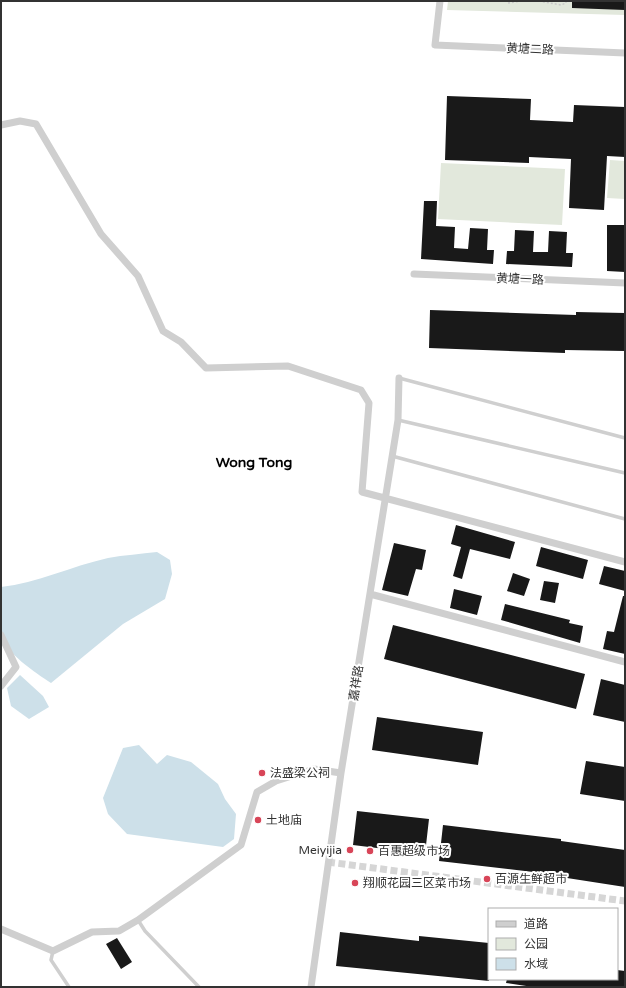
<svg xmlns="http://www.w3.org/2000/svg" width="626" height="988" viewBox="0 0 626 988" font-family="'Varela Round','Noto Sans SC',sans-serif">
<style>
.green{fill:#e2e8dc}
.water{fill:#cde0e9}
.building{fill:#191919}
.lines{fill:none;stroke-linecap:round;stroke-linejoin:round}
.minor-tunnel{stroke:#d6d6d6;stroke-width:7;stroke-dasharray:7 3.5;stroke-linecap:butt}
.path{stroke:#c9c9c9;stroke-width:1.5;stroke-dasharray:2 2;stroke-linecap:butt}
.service{stroke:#cfcfcf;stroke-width:3.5}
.minor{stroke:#cfcfcf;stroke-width:7}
.poi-dot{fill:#d84558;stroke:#fff;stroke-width:1.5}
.labels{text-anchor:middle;stroke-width:4;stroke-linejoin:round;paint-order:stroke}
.street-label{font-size:12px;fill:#323232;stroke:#fff}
.poi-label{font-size:12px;fill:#323232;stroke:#fff;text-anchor:start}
.quarter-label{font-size:14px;font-weight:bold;fill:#000;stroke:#fff}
</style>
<rect width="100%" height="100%" fill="#fff"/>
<!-- green -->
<path class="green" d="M448,1h177v14l-178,-5z
M610,160l15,1v38l-18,-1z
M441,163l124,6 -3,56 -124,-6z"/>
<!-- water -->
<path class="water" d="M157,552l13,8 2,14 -7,25 -42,25 -72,59c-15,-10 -46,-30 -50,-49 -1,-14 0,-32 0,-47 36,-4 71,-21 107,-29 16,-3 33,-4 49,-6z
M20,675l23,21 6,11 -20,12 -18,-13 -4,-18z
M139,745l18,19 10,-9 24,7 27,22 7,15 11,15 -2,25 -11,8 -96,-13 -19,-20 -5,-16 20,-50z"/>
<!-- building -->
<path class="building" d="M572,1h53v9l-53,-2z
M447,96l84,3 -1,21 43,2 1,-17 51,2v50l-18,-1 -3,54 -35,-2 2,-49 -42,-2v6l-84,-3z
M424,201h13l-1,25 19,1 -1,21 14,1 2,-21 18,1 -1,21h7l-1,14 -72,-5z
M607,225h18v47l-18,-1z
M515,230l19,1 -1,21h15l1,-21 18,1 -1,21h7l-1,14 -66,-3 1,-13h7z
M430,310l146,5v-3l49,1v38l-60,-1v3l-136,-5z
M456,525l59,17 -5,17 -40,-10 -8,30 -9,-3 8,-29 -10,-3z
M394,543l32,7 -4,20 -6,-1 -8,27 -26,-6z
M541,547l47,13 -5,19 -47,-13z
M604,566l21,5v20l-26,-7z
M513,573l17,6 -6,17 -17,-5z
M544,581l15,2 -4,20 -15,-3z
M454,589l28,7 -5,19 -27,-7z
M623,596h2v58l-22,-5 4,-18 7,1z
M505,604l65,16 -1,3 14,3 -3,17 -79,-23z
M393,625l192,49 -9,35 -192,-50z
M601,679l24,6v37l-32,-7z
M377,717l106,15 -5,33 -106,-15z
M586,761l39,6v34l-45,-7z
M357,811l72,8 -4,35 -72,-9z
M443,825l118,14v2l64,9v37l-58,-9v-2l-128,-15z
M340,932l79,9v-5l70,7v38l-153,-15z
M117,938l15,24 -11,7 -15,-25z
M617,970l8,1v16h-92l-27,-4 1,-4h110z"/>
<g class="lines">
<!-- minor-tunnel -->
<path class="minor-tunnel" d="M328,862l297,39"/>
<!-- path -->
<path class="path" d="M539,1l22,4 5,-2v-2
M508,3l13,-2"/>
<!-- service -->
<path class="service" d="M399,378l226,60
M398,420l227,53
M392,456l233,63
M138,920l7,11 54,56
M53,951l-2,9 18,27"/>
<!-- minor -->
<path class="minor" d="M440,1l-5,44 190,8
M1,125l19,-4 16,3 65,110 37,42 25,55 18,11 25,26 82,-2 73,24 8,13 -7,89 263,70
M414,274l211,9
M370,594l255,68
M1,635l15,32 -15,19
M1,929l52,22 39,-19 27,-1 19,-11 103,-75 16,-53 19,-11 38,-12 27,4
M311,987l30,-214 57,-353 1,-42"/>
</g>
<!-- markers -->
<g class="poi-dot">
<circle cx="262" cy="773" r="4"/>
<circle cx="258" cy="820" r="4"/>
<circle cx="350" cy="850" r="4"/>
<circle cx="370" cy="851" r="4"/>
<circle cx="487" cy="879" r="4"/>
<circle cx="355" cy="883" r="4"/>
</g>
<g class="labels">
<!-- street labels -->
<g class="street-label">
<text transform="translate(530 49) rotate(2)" y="4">黄塘二路</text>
<text transform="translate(520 279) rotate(2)" y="4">黄塘一路</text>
<text transform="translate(356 683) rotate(-81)" y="4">嘉祥路</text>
</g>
<!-- poi labels -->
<g class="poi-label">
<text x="270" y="777">法盛梁公祠</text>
<text x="266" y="824">土地庙</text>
<text x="342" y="854" text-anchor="end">Meiyijia</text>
<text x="378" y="855">百惠超级市场</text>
<text x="495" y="883">百源生鲜超市</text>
<text x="363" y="887">翔顺花园三区菜市场</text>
</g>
<!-- quarter labels -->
<g class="quarter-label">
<text x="254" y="467">Wong Tong</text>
</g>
</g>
<!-- border -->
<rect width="626" height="988" fill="none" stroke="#323232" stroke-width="4"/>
<!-- legend -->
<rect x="488" y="908" width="130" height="72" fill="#ffffff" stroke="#adadad"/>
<rect x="496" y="921" width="20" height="6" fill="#cfcfcf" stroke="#adadad"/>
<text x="524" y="928" font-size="12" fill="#323232">道路</text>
<rect x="496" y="938" width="20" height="12" fill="#e2e8dc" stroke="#adadad"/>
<text x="524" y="948" font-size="12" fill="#323232">公园</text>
<rect x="496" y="958" width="20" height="12" fill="#cde0e9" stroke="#adadad"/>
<text x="524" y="968" font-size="12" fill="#323232">水域</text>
</svg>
